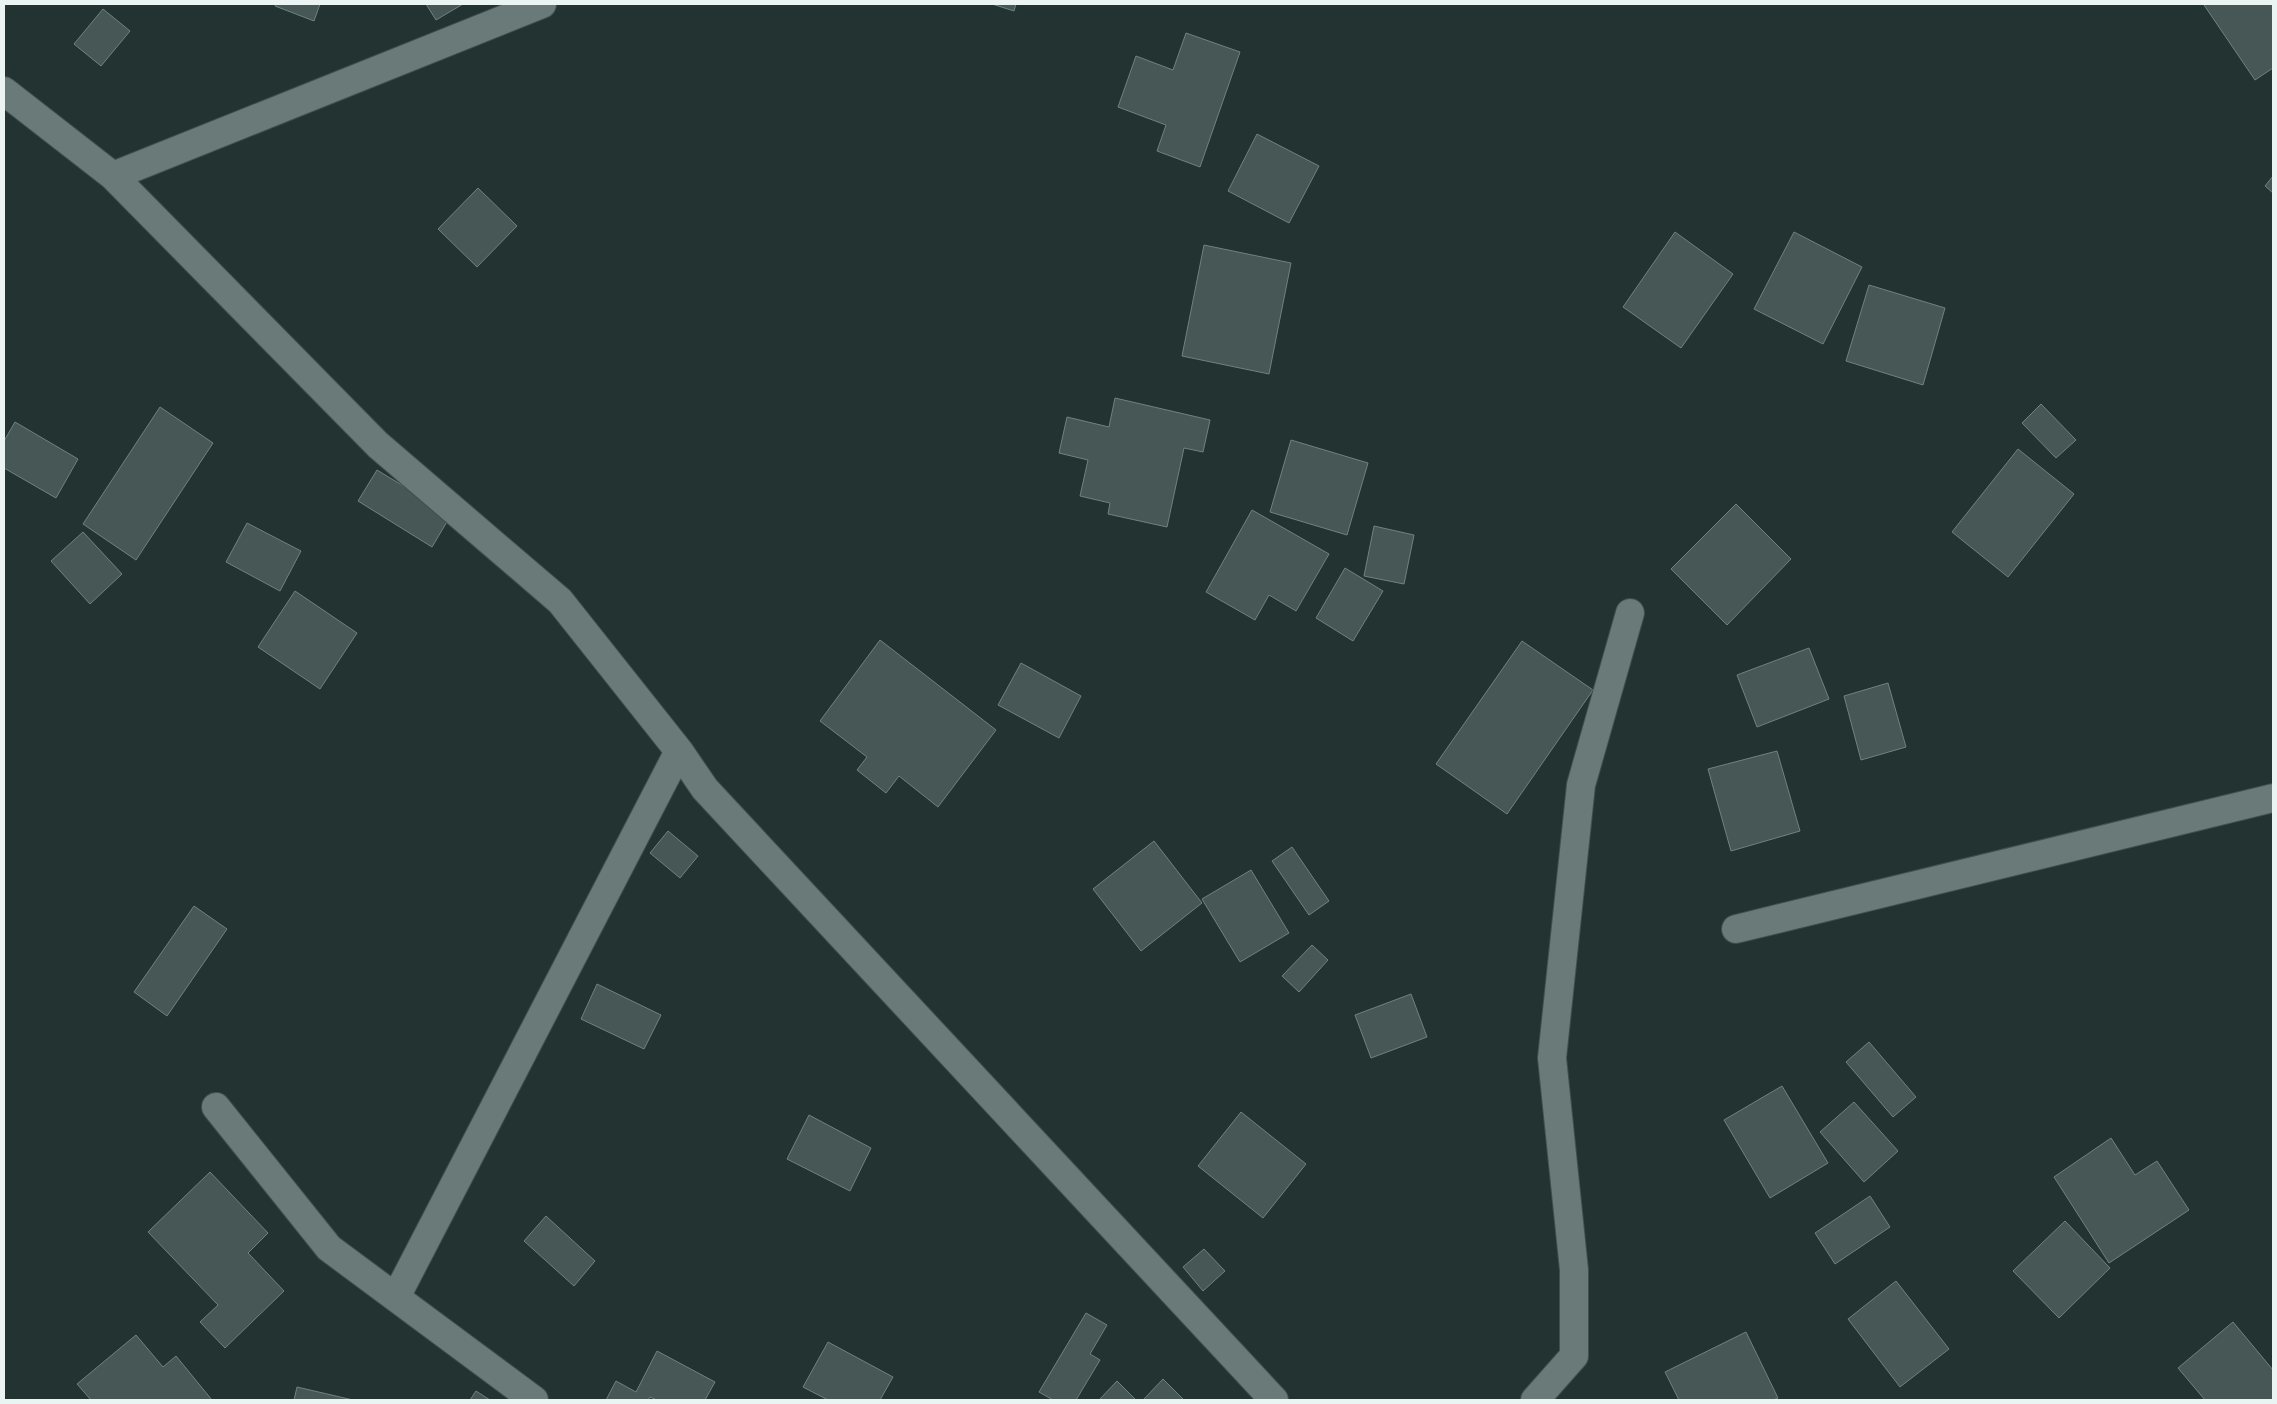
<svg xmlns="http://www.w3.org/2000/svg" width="2277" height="1404" viewBox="0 0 2277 1404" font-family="'Open Sans',sans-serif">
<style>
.building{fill:#475755;stroke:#70827f}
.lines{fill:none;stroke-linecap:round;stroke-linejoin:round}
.street-casing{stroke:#414f4d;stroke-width:30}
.street{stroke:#697a78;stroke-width:28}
</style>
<rect width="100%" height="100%" fill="#233331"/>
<!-- building -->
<path class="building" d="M276,4h44l-6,17 -39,-15z
M426,4h37l-27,16z
M992,4h24l-2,7z
M2206,4h67v64l-18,12 -51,-75z
M103,9l27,22 -29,35 -27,-22z
M1186,33l54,19 -40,115 -43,-16 9,-26 -48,-18 18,-51 37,14z
M1257,134l62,32 -30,57 -61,-32z
M2273,176v17l-8,-7z
M478,188l39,38 -40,41 -39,-38z
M1675,232l58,42 -52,74 -58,-41z
M1794,232l68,35 -39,77 -69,-35z
M1204,245l87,18 -22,111 -87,-18z
M1869,285l76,23 -22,77 -77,-24z
M1115,398l95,22 -7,32 -19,-4 -17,79 -59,-13 2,-11 -30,-7 8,-36 -29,-7 8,-36 42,10z
M2041,404l35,36 -20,18 -34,-35z
M160,407l53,36 -77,117 -53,-36z
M15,422l63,37 -22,39 -52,-30v-27z
M1291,440l77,23 -21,72 -77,-23z
M2018,449l56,45 -66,83 -56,-45z
M377,470l74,45 -19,32 -74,-46z
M1736,504l55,55 -64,66 -56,-56z
M1252,510l77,44 -33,57 -27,-16 -14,25 -49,-28z
M247,523l54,28 -21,40 -54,-29z
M1374,526l40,9 -10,49 -40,-8z
M83,532l39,42 -32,30 -39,-43z
M1345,568l38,23 -30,50 -37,-23z
M295,591l62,42 -37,56 -62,-42z
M880,640l116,90 -58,77 -39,-31 -13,17 -29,-23 10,-13 -47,-36z
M1522,641l71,49 -86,124 -71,-50z
M1809,648l20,51 -72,28 -20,-52z
M1021,663l60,33 -22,42 -61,-33z
M1888,683l18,64 -45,13 -17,-64z
M1777,751l23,80 -69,20 -23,-82z
M668,831l30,25 -18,22 -30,-25z
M1154,841l48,62 -61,48 -48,-62z
M1292,847l37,54 -20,14 -37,-54z
M1251,870l38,63 -49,29 -38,-63z
M194,906l33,23 -60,87 -33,-24z
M1312,945l16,15 -29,32 -17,-16z
M597,984l64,31 -17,34 -63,-30z
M1411,994l16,43 -56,21 -16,-43z
M1869,1042l47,55 -23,20 -47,-55z
M1782,1086l46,77 -58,35 -46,-78z
M1854,1102l44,49 -34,31 -44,-50z
M1241,1112l65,52 -43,54 -65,-52z
M809,1115l62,33 -21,43 -63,-32z
M2111,1138l24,37 22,-14 32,49 -80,53 -55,-86z
M210,1172l58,61 -20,20 36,38 -59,57 -25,-26 18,-17 -70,-73z
M1870,1196l20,31 -55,37 -20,-31z
M546,1216l49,45 -21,25 -50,-45z
M2065,1221l45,47 -51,50 -46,-47z
M1204,1249l21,22 -22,20 -20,-24z
M1896,1281l53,68 -49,38 -52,-68z
M1086,1313l21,12 -17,29 10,6 -24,40h-23l-14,-8z
M2233,1322l40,48v30h-68l-27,-32z
M1746,1332l32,66 -5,2h-94l-14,-28z
M136,1335l27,32 13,-11 36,44h-121l-14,-16z
M828,1342l65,35 -13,23h-52l-25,-13z
M657,1351l58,31 -10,18h-48l-7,-3 -2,3h-42l10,-19 20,11z
M1163,1379l21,21h-41z
M1117,1381l19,19h-37z
M297,1387l56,13h-59z
M476,1391l14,9h-20z"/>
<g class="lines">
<!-- street casing -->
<g class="street-casing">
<path id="street" d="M4,91l109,85 265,269 182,156 119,150 26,38 569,611
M113,176l429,-172
M1736,929l537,-131
M216,1107l113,141 205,152
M396,1297l283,-546
M1535,1400l39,-44v-86l-22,-212 29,-273 49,-172"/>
</g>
<!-- street -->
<use href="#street" class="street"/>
</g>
<!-- border -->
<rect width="2277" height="1404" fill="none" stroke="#eaf4f2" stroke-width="10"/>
</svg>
